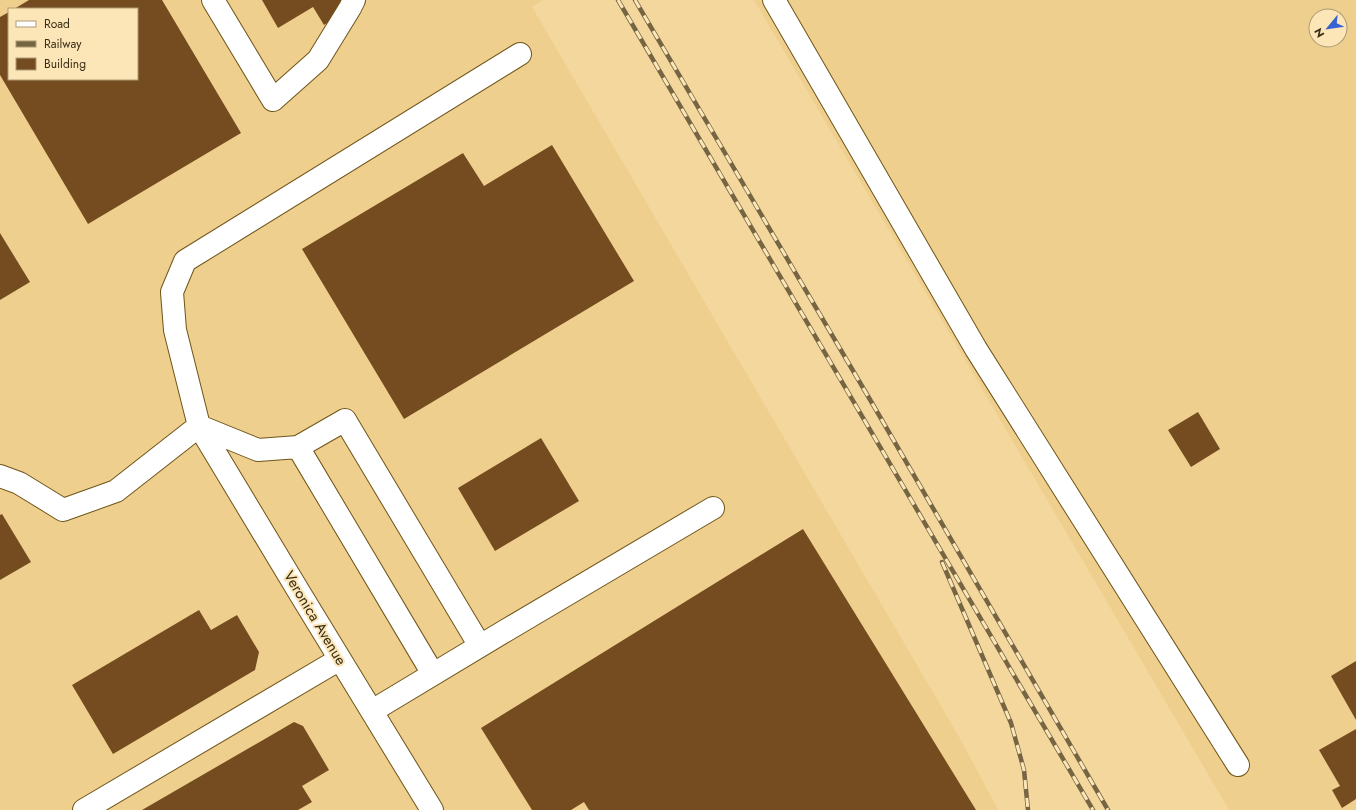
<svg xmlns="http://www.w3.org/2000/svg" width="1356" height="810" viewBox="0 0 1356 810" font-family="Jost,sans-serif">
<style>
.built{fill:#efcf8d;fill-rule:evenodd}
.building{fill:#754c20}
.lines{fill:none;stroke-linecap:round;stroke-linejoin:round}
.minor-casing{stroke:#6e551b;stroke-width:24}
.minor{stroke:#fff;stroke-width:22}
.rail-casing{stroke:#766543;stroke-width:4.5}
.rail{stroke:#fce5b7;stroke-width:3;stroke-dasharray:9;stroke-linecap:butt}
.labels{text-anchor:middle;stroke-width:4;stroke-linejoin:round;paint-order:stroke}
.street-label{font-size:15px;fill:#372c15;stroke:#fce5b7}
</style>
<rect width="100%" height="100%" fill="#f3d79d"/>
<!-- built -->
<path class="built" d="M0,0h543l-11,7 430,735 36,68h-998zM9,9h128v70h-128z
M754,0h602v810h-127zM1316,16h24v24h-24z"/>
<!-- building -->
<path class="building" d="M29,0h133l79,133 -153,91 -88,-149v-58l9,-5v67h128v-70h-123z
M262,0h81l-8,18 -11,7 -11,-18 -35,21z
M552,145l82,136 -230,138 -102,-170 161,-96 21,33z
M0,233l30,49 -30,18z
M1198,412l22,37 -29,18 -23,-37z
M541,438l38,63 -84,50 -37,-63z
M2,514l29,48 -31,18v-65z
M803,529l173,281h-387l-5,-8 -13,8h-39l-51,-82z
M199,610l12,20 26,-15 22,37 -4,18 -142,84 -41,-69z
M1356,661v59l-25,-44z
M294,722l9,4 26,44 -27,16 10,16 -14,8h-156z
M1356,729v70l-14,9 -10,-18 8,-4 -21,-36z"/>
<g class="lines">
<!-- minor casing -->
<g class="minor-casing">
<path id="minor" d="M213,0l60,100 45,-40 32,-52 4,-8
M774,0l202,349 262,416
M199,426l59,24 40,-3
M0,476l19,7 44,27 53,-19 83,-65
M433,674l-135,-227 47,-27 135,226
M372,711l133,-80 208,-123
M84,810l256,-151
M432,810l-133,-218 -100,-166 -24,-96 -3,-38 13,-31 335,-207"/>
</g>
<!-- minor -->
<use href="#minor" class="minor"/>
<!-- rail casing -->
<g class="rail-casing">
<path id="rail" d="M618,0l475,810
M635,0l237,403 236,407
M942,562l69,161 13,47 4,40"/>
</g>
<!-- rail -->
<use href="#rail" class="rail"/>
</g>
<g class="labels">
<!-- street labels -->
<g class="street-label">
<text transform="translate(315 618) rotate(59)" y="5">Veronica Avenue</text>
</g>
</g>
<!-- legend -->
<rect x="8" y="8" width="130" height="72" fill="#fce5b7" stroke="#ad9b76"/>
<rect x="16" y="21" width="20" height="6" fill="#ffffff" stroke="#ad9b76"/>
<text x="44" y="28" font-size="12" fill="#372c15">Road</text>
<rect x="16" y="41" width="20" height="6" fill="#766543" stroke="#ad9b76"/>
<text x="44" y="48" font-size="12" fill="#372c15">Railway</text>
<rect x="16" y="58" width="20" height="12" fill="#754c20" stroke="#ad9b76"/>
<text x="44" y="68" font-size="12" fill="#372c15">Building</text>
<!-- north arrow -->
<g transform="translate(1328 28) rotate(241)"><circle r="19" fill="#fce5b7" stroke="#ad9b76"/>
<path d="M0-3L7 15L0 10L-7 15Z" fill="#3762d3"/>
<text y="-6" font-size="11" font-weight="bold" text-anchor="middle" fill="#372c15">N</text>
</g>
</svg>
